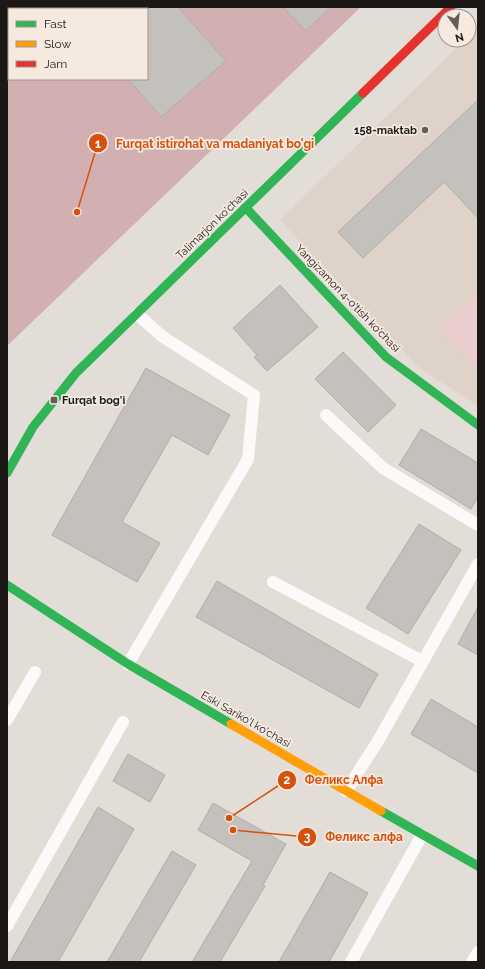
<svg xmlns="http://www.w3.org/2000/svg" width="485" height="969" viewBox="0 0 485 969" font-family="Raleway,sans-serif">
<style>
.built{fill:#dfd2c8}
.green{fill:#ebcdcd}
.forest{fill:#d2b0b1;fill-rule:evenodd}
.building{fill:#c4c1bc;stroke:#afaca7}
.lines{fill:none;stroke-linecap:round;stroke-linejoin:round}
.lane{stroke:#fbfaf9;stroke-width:12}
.fast{stroke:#30b455;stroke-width:9}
.slow{stroke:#ff9f0a;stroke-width:9}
.jam{stroke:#e5322d;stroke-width:9}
.poi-dot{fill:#625d59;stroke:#f6eae0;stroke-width:1.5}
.labels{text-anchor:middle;stroke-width:3.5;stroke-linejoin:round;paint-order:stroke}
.poi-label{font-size:11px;font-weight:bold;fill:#1c1815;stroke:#f6eae0;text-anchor:end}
.street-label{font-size:11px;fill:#1c1815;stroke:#f6eae0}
.leader{fill:none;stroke:#d4520d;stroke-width:1.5}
.callout-dot{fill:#d4520d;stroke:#f6eae0;stroke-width:1.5}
.mark-label{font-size:12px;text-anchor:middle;font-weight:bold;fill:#fff}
.callout-label{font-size:12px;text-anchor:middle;font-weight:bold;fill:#d4520d;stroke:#f6eae0;stroke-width:3.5;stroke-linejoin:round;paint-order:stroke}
</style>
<rect width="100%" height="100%" fill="#e3ddd8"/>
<!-- built -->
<path class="built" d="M478,27v379l-60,-39 -138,-147 185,-180h4v-4z"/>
<!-- green -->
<path class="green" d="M477,294l1,1v74l-38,-40z"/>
<!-- forest -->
<path class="forest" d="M7,7h354l-354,339zM9,9h138v70h-138z"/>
<!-- building -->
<path class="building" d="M147,7h31l48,54 -65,56 -33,-38h19z
M283,7h48l-25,24z
M478,100v118l-34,-36 -81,76 -25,-26z
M280,285l38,42 -51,44 -13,-14 3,-2 -24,-27z
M343,352l53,53 -28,27 -53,-53z
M146,368l84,47 -22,40 -36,-20 -50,87 38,21 -23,39 -85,-47z
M421,429l57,34v34l-7,12 -72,-44z
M419,524l42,26 -53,84 -42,-26z
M217,581l161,93 -19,34 -163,-91z
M478,607v48l-20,-11z
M431,699l47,28v46l-67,-39z
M128,754l37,21 -15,27 -37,-21z
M213,803l73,41 -23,41 2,1 -45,76h-28l60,-101 -54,-31z
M98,807l36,22 -76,133h-48z
M172,851l24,14 -57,97h-32z
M330,872l38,21 -39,69h-50z"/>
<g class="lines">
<!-- lane -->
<path class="lane" d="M326,415l57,53 95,57
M273,582l149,79
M128,664l120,-205 6,-64 -91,-58 -26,-23
M7,720l28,-48
M346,791l32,-50 100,-177
M7,926l116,-204
M351,962l71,-127
M472,962l6,-10"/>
<!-- fast -->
<path class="fast" d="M246,208l140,149 92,68
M7,473l26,-46 43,-54 287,-280
M7,585l121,79 103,60
M381,811l97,55"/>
<!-- slow -->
<path class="slow" d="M231,724l150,87"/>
<!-- jam -->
<path class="jam" d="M363,93l88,-86"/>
</g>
<!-- markers -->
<g class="poi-dot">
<circle cx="425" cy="130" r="4"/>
<rect x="50" y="396" width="8" height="8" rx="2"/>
</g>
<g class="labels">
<!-- poi labels -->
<g class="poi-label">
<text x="417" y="134">158-maktab</text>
<text x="62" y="404" text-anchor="start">Furqat bog'i</text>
</g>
<!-- street labels -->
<g class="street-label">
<text transform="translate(212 224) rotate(-44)" y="4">Talimarjon ko'chasi</text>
<text transform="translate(348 298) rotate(46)" y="4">Yangizamon 4-o'tish ko'chasi</text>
<text transform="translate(246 719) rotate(30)" y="4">Eski Sariko'l ko'chasi</text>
</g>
</g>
<!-- callouts -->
<path class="leader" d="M77 212L98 143M229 818L287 780M233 830L307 837"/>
<g class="callout-dot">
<circle cx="77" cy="212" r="4"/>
<circle cx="229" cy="818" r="4"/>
<circle cx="233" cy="830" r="4"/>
<circle cx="98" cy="143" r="10"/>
<circle cx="287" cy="780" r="10"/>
<circle cx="307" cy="837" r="10"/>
</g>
<g class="mark-label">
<text x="98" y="148">1</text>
<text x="287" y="784">2</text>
<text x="307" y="841">3</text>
</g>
<g class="callout-label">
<text x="215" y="148">Furqat istirohat va madaniyat bo'gi</text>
<text x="344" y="784">Феликс Алфа</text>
<text x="364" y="841">Феликс алфа</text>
</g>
<!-- border -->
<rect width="485" height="969" fill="none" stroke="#1c1815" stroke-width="16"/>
<!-- legend -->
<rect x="8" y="8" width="140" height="72" fill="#f6eae0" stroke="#9f968f"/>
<rect x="16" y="21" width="20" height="6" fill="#30b455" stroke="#9f968f"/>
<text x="44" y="28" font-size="12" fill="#1c1815">Fast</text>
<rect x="16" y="41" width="20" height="6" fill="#ff9f0a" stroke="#9f968f"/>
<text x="44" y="48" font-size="12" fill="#1c1815">Slow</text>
<rect x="16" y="61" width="20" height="6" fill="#e5322d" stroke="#9f968f"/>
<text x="44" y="68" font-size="12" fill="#1c1815">Jam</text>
<!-- north arrow -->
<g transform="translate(457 28) rotate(165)"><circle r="19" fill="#f6eae0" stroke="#9f968f"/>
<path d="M0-3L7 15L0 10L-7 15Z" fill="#625d59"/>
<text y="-6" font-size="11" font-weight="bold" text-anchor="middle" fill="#1c1815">N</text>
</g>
</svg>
